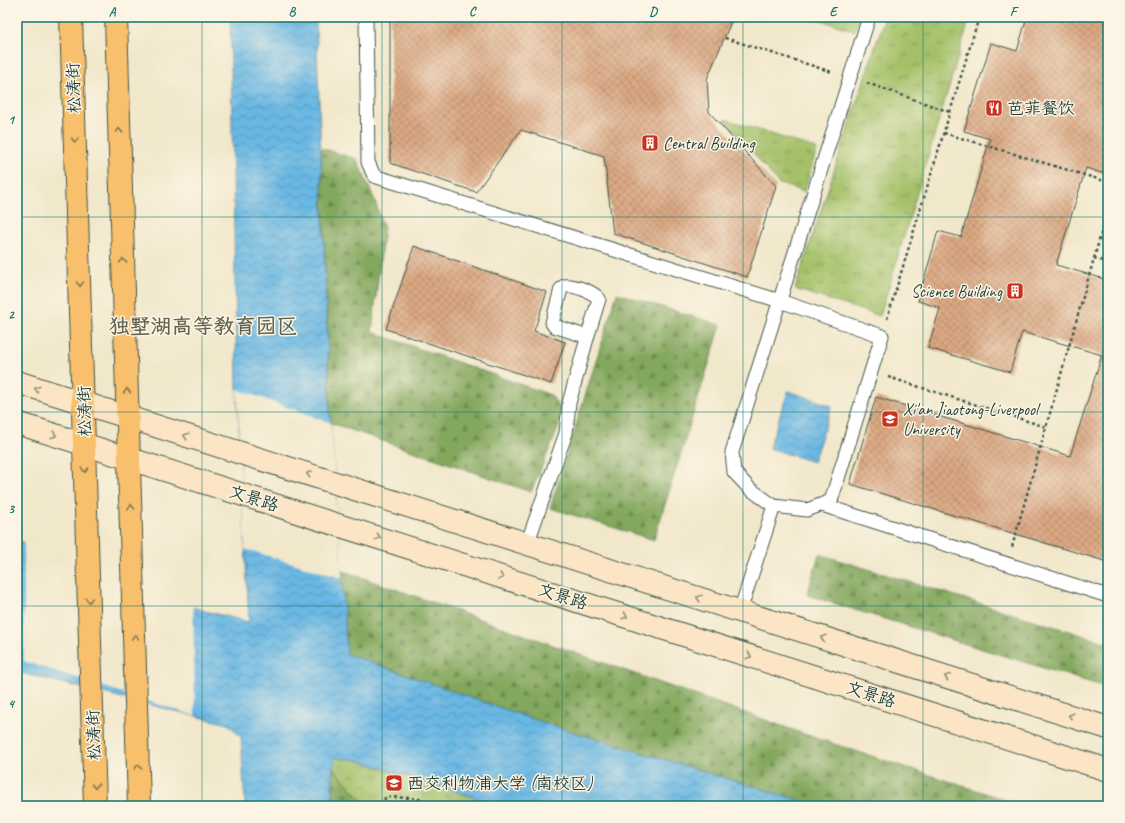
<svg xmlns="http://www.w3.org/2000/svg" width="1125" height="823" viewBox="0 0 1125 823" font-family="Caveat,'LXGW WenKai TC',sans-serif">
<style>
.grass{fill:url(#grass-tufts);stroke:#627f4e}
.forest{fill:url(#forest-firs);stroke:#517248}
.water{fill:url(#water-waves);stroke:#447a8c}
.pier{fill:#f1e7ca}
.building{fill:url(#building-cross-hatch)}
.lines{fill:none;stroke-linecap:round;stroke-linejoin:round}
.lane-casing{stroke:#3e564a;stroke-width:15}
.secondary-casing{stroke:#3e564a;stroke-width:24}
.primary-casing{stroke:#3e564a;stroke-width:24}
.path{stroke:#3e564a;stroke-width:2.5;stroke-dasharray:3 3;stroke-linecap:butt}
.lane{stroke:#fff;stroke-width:13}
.secondary{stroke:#fce5c4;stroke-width:22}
.primary{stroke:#f8bf6c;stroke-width:22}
.oneway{stroke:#81784d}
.oneway2{stroke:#8e917c}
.grid{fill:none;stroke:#0f766e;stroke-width:1;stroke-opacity:0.55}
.labels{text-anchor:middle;stroke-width:3;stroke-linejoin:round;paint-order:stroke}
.street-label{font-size:17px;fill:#1f3d34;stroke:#fcf5e5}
.poi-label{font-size:17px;fill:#1f3d34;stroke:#fcf5e5;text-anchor:start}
.district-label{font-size:21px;font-weight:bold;fill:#616350;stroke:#fcf5e5}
.neatline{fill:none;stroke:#0f766e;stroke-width:1.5}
.grid-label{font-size:13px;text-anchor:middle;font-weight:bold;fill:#0f766e}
</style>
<defs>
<pattern id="grass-tufts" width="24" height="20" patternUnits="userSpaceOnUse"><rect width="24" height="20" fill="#a4c169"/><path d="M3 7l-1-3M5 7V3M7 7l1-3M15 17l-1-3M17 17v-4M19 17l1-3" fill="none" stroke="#859e57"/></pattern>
<pattern id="forest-firs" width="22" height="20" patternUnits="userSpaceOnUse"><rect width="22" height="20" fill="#83a75d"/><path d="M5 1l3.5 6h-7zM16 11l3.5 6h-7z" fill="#6b894e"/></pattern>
<pattern id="water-waves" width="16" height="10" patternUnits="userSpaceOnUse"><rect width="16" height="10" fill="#69b7e3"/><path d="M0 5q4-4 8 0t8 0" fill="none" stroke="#5696b9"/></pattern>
<pattern id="building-cross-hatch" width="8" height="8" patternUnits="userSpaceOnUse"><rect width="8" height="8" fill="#dca983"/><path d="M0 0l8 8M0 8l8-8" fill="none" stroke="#b28b6c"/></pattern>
</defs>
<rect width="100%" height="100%" fill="#fcf5e5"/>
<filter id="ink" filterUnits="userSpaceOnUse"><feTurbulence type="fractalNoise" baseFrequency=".025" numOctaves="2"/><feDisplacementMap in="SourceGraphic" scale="8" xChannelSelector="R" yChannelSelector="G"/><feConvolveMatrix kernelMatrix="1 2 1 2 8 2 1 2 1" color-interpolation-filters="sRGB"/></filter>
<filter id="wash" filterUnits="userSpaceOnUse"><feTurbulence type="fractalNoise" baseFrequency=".012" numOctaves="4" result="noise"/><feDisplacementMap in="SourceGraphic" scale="16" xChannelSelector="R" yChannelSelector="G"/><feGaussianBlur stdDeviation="0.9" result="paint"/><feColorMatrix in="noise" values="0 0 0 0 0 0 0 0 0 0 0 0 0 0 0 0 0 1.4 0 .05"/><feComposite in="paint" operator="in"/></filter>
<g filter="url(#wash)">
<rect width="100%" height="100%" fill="#f1e7ca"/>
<!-- grass -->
<path class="grass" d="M811,17h48l-4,14z
M885,17h85l-90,299 -85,-27z
M725,119l92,30 -13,43 -26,-9z
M335,758l22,2 144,46h-127l-10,-3 -31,-36z"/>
<!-- forest -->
<path class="forest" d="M321,148l36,11 17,39 10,30 -12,104 179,63 8,12 2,15 -30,70 -200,-69z
M617,293l104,32 -67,215 -104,-32z
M819,554l289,89v45l-301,-93z
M341,570l478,169 206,67h-207l-271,-82 -200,-70z
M333,767l31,36v3h-31z"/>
<!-- water -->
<path class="water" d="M230,17h86l14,396 17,241 200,70 271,82h-317l-144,-46 -22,-2 -3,17 1,31h-88l-4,-69 -13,-13 -211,-52v-132l184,70 48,12 -12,-233z
M788,391l44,15 -19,56 -44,-14z"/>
<!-- pier -->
<path class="pier" d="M237,389l94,34 11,155 -97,-29z
M24,540l169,65 2,111 -171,-55z"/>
<g id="blocks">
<!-- building -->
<path class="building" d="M390,17h343l-26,62 2,33 67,74 -29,91 -134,-44 -9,-77 -83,-26 -45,62 -86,-29z
M1027,17h81v158l-22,-7 -30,97 52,15v282l-258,-78 26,-87 194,59 32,-101 -80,-23 -12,40 -82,-24 12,-40 -22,-7 20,-70 23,6 29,-98 -26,-8 27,-88 26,8z
M414,246l133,46 -13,39 31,11 -14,42 -165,-55z"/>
</g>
</g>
<g filter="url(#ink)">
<use href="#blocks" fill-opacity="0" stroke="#3e564a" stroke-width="1"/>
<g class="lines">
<!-- lane casing -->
<g class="lane-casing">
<path id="lane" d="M366,17l2,145 6,14 406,125 102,35 -51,165 -24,9 -33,-4
M564,286c9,-1 29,5 35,13l-11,36 -3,1 -31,-10 -2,-3 9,-34z
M822,505l286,91
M527,544l39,-111 3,-30 19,-68
M740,611l34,-105 -24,-17 -16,-17 -2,-20 137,-435"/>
</g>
<!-- secondary casing -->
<g class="secondary-casing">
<path id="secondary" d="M17,382l1091,346
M17,423l1091,347"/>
</g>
<!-- primary casing -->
<g class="primary-casing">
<path id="primary" d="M71,17l24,789
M116,17l23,789"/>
</g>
<!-- path -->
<path class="path" d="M725,38l107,34
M867,83l83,29
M944,133l164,49
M1094,258l14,5
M887,319l92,-302
M888,377l158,50
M1012,547l96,-338
M384,806l1,-9 27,1 44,8"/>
<!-- lane -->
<use href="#lane" class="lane"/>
<!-- secondary -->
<use href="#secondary" class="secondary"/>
<!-- primary -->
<use href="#primary" class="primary"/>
</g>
<!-- one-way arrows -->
<defs><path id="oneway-chevron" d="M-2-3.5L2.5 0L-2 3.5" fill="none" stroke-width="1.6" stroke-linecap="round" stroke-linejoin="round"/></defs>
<g class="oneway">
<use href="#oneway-chevron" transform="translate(119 131) rotate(-92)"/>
<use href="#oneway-chevron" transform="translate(75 140) rotate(88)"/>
<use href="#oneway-chevron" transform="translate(123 261) rotate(-92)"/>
<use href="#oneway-chevron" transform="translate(80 284) rotate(88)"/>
<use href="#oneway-chevron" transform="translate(127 391) rotate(-92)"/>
<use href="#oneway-chevron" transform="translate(85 470) rotate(88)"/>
<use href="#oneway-chevron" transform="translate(131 507) rotate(-92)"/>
<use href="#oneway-chevron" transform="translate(89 600) rotate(88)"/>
<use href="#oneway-chevron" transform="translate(135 637) rotate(-92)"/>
<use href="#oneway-chevron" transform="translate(138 767) rotate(-92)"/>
<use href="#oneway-chevron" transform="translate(95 786) rotate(88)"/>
</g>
<g class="oneway2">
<use href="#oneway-chevron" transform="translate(37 389) rotate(-163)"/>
<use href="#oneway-chevron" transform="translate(54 435) rotate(17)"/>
<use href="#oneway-chevron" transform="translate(186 436) rotate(-162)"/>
<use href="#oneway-chevron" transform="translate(309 474) rotate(-162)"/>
<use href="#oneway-chevron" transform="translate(378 537) rotate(18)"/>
<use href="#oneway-chevron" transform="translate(501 577) rotate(18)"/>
<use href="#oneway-chevron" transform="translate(699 598) rotate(-162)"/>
<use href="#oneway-chevron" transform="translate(625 616) rotate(18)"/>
<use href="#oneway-chevron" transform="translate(823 638) rotate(-162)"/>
<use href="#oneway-chevron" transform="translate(749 656) rotate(18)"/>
<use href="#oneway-chevron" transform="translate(947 677) rotate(-162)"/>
<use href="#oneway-chevron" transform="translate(1071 716) rotate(-162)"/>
</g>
</g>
<!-- grid -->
<path class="grid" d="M202,17v789M382,17v789M562,17v789M743,17v789M923,17v789M17,217h1091M17,412h1091M17,606h1091"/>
<!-- icons -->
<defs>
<g id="restaurant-square" transform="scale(0.9)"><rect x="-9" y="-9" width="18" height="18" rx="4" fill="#c8321e" stroke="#fcf5e5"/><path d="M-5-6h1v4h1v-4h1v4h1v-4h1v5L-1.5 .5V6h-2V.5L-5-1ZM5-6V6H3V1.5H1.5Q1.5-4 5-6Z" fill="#fff"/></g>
<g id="building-square" transform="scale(0.9)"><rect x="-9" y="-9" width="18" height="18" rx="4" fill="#c8321e" stroke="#fcf5e5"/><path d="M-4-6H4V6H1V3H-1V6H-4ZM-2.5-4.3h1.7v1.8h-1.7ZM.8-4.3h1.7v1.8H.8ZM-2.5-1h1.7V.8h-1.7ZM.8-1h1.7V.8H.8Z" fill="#fff"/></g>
<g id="university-square" transform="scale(0.9)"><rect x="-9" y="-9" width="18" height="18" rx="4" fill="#c8321e" stroke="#fcf5e5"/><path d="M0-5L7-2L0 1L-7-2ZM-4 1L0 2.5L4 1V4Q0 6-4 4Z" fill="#fff"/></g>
</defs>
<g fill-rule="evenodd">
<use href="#restaurant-square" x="994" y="108"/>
<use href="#building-square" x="650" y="143"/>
<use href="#building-square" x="1015" y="291"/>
<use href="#university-square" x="890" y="419"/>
<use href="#university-square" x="394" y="783"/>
</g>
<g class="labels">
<!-- street labels -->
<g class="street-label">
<text transform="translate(73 88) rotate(-92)" y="6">松涛街</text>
<text transform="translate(84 411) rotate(-91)" y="6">松涛街</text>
<text transform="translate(254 498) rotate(18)" y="6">文景路</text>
<text transform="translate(563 596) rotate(18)" y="6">文景路</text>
<text transform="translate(871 694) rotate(18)" y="6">文景路</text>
<text transform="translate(93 735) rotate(-92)" y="6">松涛街</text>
</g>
<!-- poi labels -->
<g class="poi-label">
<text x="1007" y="114">芭菲餐饮</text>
<text x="663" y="149">Central Building</text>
<text x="1002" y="297" text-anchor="end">Science Building</text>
<text x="903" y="415">Xi'an Jiaotong-Liverpool<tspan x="903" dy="20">University</tspan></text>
<text x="407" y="789">西交利物浦大学 (南校区)</text>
</g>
<!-- district labels -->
<g class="district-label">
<text x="203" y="333">独墅湖高等教育园区</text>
</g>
</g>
<!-- margin -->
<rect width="1125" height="823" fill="none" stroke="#fcf5e5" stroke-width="44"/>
<rect x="22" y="22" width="1081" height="779" class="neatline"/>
<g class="grid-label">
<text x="112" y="16">A</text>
<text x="292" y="16">B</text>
<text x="472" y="16">C</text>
<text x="653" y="16">D</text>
<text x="833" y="16">E</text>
<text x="1013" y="16">F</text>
<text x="11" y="124">1</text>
<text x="11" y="319">2</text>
<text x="11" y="513">3</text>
<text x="11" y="708">4</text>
</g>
</svg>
